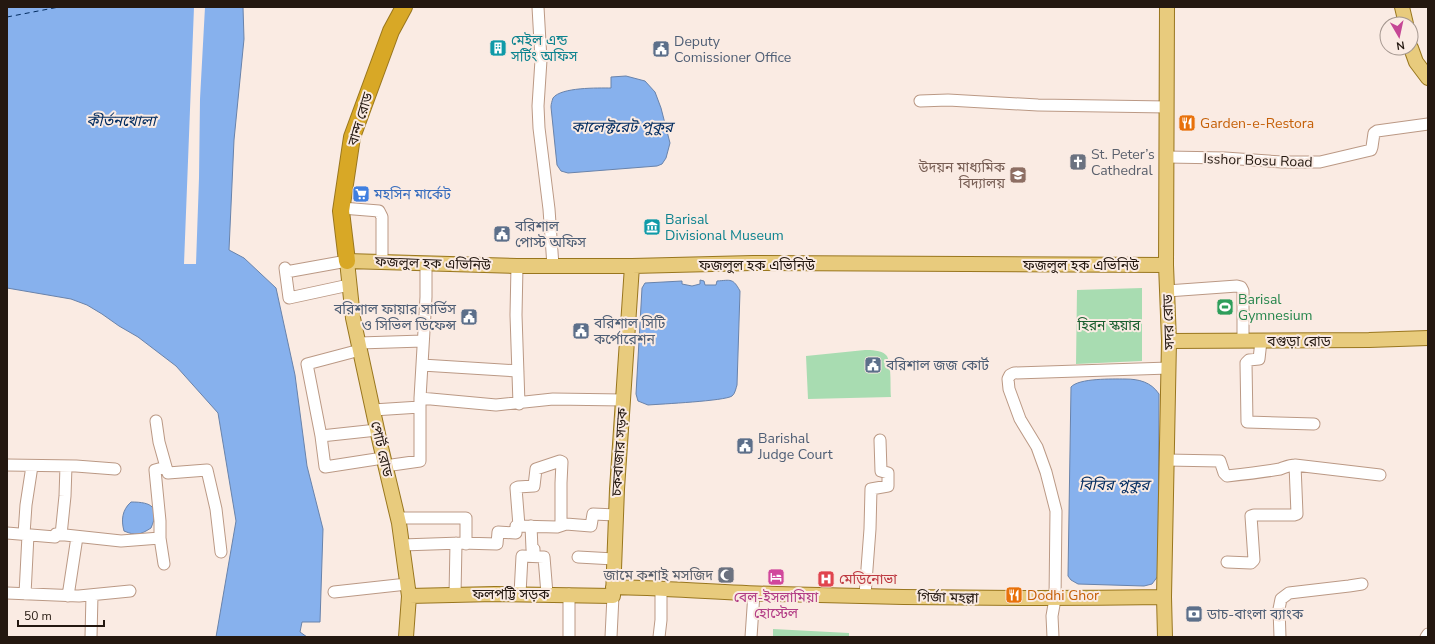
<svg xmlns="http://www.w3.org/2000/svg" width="1435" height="644" viewBox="0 0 1435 644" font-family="'Nunito Sans','Noto Sans Bengali',sans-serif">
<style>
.green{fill:#a8dcb1}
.water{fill:#87b1ed;stroke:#6983ab}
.pier{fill:#faebe3}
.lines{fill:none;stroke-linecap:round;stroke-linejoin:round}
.ferry{stroke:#022c60;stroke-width:1;stroke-dasharray:5 4;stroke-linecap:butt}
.minor-casing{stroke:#bb9985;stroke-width:13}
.major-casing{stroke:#99761e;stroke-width:16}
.highway-casing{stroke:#99761e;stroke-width:18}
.minor{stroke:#fff;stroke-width:11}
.major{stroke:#e8cb7d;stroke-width:14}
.highway{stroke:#d8a826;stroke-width:16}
.labels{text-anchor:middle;stroke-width:4;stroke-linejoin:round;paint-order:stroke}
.culture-label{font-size:14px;fill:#0d838f;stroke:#faebe3;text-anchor:start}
.service-label{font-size:14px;fill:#4e5e75;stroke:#faebe3;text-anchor:start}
.street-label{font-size:14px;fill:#241810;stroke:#faebe3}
.food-label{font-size:14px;fill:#c56008;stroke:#faebe3;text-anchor:start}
.worship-label{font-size:14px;fill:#5b616d;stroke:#faebe3;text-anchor:start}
.education-label{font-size:14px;fill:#785e54;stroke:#faebe3;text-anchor:end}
.shop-label{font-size:14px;fill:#366cbe;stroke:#faebe3;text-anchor:start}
.leisure-label{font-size:14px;fill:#27864d;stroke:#faebe3;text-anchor:start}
.park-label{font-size:14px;fill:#195e2e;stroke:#faebe3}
.health-label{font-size:14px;fill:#be3a42;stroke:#faebe3;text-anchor:start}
.hotel-label{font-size:14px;fill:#b23c85;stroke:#faebe3}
.water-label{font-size:15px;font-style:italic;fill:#022c60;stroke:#faebe3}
</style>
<rect width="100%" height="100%" fill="#faebe3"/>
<!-- green -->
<path class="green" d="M1142,288v73l-66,3 1,-74z
M865,350c6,0 16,0 21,5 6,6 4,33 5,42l-83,2 -2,-43z
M773,629l76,4v4h-76z"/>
<!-- water -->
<path class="water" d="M7,7h236l1,32 -10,101 -5,110 15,8 32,30 19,87 12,91 16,63 -3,93h-18l-2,10 7,5h-91l20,-116 -18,-108 -42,-47 -38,-29 -19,-11 -17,-12 -15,-9 -16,-6 -64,-11z
M626,76l19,5 10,11 6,16 9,35 -4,15 -4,6 -5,2 -89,7 -7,-2 -4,-6 -6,-58c0,-3 1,-6 2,-9 8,-11 45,-10 58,-10v-11z
M700,280l4,1 1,4h11l1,-4c14,-1 16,-3 23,10l-3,94c-1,3 -2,9 -5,11 -7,5 -71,8 -84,9l-10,-4 -2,-7 6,-106 3,-5 37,-2v3l10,2 8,-2z
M1125,379c14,0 26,3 34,15l-1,182 -6,8 -8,2 -66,-2 -7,-4 -3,-4 3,-189c8,-9 41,-8 54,-8z
M131,502c21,0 29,5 20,26 -11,7 -15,8 -27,3 -3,-11 -2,-21 7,-29z"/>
<!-- pier -->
<path class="pier" d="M194,7h11l-5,92 -1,79 -3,86h-12z"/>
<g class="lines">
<!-- ferry -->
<path class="ferry" d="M7,17l52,-10"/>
<!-- minor casing -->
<g class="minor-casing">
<path id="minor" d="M538,7l3,53 -3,46 1,22 10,81 4,57
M920,101l28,-1 90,5 129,2
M1167,157l58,1 57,4h38l51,-12 1,-3 2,-14 3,-2 51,-7
M342,208l37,3 3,6v44
M517,266l-1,49 3,89
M285,268l4,30 60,-13
M286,272l61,-11
M1167,291l70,-5 4,1 2,4v50
M1261,341l-2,18 -10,1 -3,3 1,59 67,2
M359,343l64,-2
M360,350l-53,14 14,72 4,31 58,-9
M422,365l96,6
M420,398l76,7 57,-6 70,1
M373,410l47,-3
M156,421l3,21 7,25
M321,436l56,-6
M1167,460l53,1 4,12 3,3c18,-2 36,-4 53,-7 6,-2 9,-4 15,-4l85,10
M7,465l69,1 39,3
M385,466l35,-5v-63l6,-101v-33
M398,518h68v26
M519,526l-3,-38 2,-1 16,-1 2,-17 24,-8 2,1 -1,21v42
M531,526l1,23h2v7
M7,533l48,4 1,-3 65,7 39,-3 4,26
M24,534l2,-29 6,-39
M61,535l4,-39 1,-30
M160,538v-17l-5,-51 11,-3 2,6 39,-3 9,39 5,43
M402,545l59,-2 36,1 1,-12 18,1v-7l41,1 9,-3 25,2 2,-12 23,1
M578,557l36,2
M1227,562l24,1 3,-3 -3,-44 3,-1h40l3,-1 -2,-49
M334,592l73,-8
M7,593l72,3 51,-5
M25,594l3,-59
M520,594l2,-38 22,1 3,37
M455,595l1,-52
M865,595l5,-66 1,-40 17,-3v-13l-7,-2 -1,-31
M68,596l9,-59
M91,637l1,-42
M569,637v-43
M611,637l2,-41
M659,637l2,-17v-32
M751,637l3,-44
M1053,637l-1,-21 3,-17 1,-88 -10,-39 -9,-25 -17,-28 -11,-30 -1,-10 2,-4 4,-2 155,-5
M1280,637l-1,-28 2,-10 8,-6 60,-7 13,-2
M1426,637l2,-3"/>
</g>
<!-- major casing -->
<g class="major-casing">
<path id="major" d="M1402,7l4,17
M1411,48l5,14 12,16
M1169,341l200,-1 59,-2
M613,587c55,1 109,6 164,7 129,4 258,5 387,3
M409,596l86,-2 118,2 4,-107 15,-223
M406,637l3,-41 -10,-73 -19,-80 -27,-125 -6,-57 170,5h115l121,-3 413,2
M1165,637l-1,-40 5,-256 -3,-76 1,-258"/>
</g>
<!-- highway casing -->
<g class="highway-casing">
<path id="highway" d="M347,261l-6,-50 11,-74 39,-106 13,-24"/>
</g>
<!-- minor -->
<use href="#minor" class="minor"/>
<!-- major -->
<use href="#major" class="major"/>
<!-- highway -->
<use href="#highway" class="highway"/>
</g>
<!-- icons -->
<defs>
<g id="building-square" transform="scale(0.9)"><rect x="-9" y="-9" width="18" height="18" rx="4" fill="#0f9aa8" stroke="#faebe3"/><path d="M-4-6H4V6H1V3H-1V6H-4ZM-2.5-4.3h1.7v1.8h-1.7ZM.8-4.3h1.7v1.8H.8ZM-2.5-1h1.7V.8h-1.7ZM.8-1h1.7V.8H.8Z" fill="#fff"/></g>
<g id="civic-square" transform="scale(0.9)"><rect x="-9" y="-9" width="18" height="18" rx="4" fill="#5c6f8a" stroke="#faebe3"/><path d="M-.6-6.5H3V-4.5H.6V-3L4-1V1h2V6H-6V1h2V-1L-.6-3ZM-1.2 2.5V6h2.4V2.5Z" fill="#fff"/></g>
<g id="restaurant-square" transform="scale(0.9)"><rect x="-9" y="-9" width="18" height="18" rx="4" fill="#e8710a" stroke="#faebe3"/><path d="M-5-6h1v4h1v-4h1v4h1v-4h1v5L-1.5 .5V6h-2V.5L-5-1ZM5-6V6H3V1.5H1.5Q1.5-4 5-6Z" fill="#fff"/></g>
<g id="church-square" transform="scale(0.9)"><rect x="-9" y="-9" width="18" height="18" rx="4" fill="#6b7280" stroke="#faebe3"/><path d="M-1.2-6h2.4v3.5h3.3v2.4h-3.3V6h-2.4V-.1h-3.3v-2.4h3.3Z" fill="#fff"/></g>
<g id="school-square" transform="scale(0.9)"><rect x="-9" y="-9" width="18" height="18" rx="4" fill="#8d6e63" stroke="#faebe3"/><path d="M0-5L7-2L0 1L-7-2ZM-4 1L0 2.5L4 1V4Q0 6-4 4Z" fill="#fff"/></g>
<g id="supermarket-square" transform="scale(0.9)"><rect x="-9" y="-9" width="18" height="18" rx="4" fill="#3f7fe0" stroke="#faebe3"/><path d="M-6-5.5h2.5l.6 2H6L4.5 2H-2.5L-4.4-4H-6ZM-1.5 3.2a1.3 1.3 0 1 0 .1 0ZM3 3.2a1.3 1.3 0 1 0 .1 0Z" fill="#fff"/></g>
<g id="museum-square" transform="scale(0.9)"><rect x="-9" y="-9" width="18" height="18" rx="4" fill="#0f9aa8" stroke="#faebe3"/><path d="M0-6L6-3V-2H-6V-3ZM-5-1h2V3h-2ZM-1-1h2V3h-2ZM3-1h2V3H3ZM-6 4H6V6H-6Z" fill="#fff"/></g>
<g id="stadium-square" transform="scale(0.9)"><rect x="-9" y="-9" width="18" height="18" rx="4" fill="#2e9e5b" stroke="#faebe3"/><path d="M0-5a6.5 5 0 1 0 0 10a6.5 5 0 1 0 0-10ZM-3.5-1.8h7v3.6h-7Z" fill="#fff"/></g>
<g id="mosque-square" transform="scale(0.9)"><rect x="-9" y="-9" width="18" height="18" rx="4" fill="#6b7280" stroke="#faebe3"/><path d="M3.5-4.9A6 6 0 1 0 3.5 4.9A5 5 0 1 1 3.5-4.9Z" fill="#fff"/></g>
<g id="hotel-square" transform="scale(0.9)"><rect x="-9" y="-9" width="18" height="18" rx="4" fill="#d1479c" stroke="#faebe3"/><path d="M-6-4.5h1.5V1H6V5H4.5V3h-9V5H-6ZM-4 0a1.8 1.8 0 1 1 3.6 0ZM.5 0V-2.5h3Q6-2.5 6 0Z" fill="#fff"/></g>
<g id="hospital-square" transform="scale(0.9)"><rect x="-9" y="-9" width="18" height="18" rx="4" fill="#e0444e" stroke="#faebe3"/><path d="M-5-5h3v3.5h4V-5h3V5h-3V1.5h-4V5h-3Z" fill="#fff"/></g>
<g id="bank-square" transform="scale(0.9)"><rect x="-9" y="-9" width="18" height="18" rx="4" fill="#5c6f8a" stroke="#faebe3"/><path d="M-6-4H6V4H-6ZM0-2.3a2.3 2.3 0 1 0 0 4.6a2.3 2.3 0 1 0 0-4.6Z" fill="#fff"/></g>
</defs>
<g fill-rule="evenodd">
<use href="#building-square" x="498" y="48"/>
<use href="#civic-square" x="661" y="49"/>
<use href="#restaurant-square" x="1187" y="123"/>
<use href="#church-square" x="1078" y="162"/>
<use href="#school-square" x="1018" y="175"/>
<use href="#supermarket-square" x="361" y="194"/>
<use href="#museum-square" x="652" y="227"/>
<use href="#civic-square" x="502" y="234"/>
<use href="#stadium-square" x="1225" y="307"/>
<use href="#civic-square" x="469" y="317"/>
<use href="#civic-square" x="581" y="331"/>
<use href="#civic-square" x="873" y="365"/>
<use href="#civic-square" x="745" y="446"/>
<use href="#mosque-square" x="726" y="575"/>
<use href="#hotel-square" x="776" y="577"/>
<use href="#hospital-square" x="826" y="579"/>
<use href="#restaurant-square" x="1014" y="595"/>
<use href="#bank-square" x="1194" y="614"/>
</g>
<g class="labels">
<!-- culture labels -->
<g class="culture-label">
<text x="511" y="45">মেইল এন্ড<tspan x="511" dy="16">সর্টিং অফিস</tspan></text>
<text x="665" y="224">Barisal<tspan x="665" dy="16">Divisional Museum</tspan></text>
</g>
<!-- service labels -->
<g class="service-label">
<text x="674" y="46">Deputy<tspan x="674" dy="16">Comissioner Office</tspan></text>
<text x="515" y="231">বরিশাল<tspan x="515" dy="16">পোস্ট অফিস</tspan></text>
<text x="456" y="314" text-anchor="end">বরিশাল ফায়ার সার্ভিস<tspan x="456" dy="16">ও সিভিল ডিফেন্স</tspan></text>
<text x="594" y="328">বরিশাল সিটি<tspan x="594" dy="16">কর্পোরেশন</tspan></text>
<text x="886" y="370">বরিশাল জজ কোর্ট</text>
<text x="758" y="443">Barishal<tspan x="758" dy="16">Judge Court</tspan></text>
<text x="1207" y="619">ডাচ-বাংলা ব্যাংক</text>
</g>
<!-- street labels -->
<g class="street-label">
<text transform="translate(360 119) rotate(-73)" y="5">বান্দ রোড</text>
<text transform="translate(1258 160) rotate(2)" y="5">Isshor Bosu Road</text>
<text transform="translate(433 263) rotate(2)" y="5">ফজলুল হক এভিনিউ</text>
<text x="757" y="270">ফজলুল হক এভিনিউ</text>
<text x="1081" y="270">ফজলুল হক এভিনিউ</text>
<text transform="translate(1168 322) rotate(-92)" y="5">সদর রোড</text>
<text x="1299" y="346">বগুড়া রোড</text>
<text transform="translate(382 449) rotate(77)" y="5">পোর্ট রোড</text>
<text transform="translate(619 452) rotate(-86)" y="5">চকবাজার সড়ক</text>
<text x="511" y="599">ফলপট্টি সড়ক</text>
<text transform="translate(948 597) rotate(1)" y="5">গির্জা মহল্লা</text>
</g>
<!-- food labels -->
<g class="food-label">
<text x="1200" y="128">Garden-e-Restora</text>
<text x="1027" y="600">Dodhi Ghor</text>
</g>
<!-- worship labels -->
<g class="worship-label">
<text x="1091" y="159">St. Peter’s<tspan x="1091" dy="16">Cathedral</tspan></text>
<text x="713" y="580" text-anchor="end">জামে কশাই মসজিদ</text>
</g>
<!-- education labels -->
<g class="education-label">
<text x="1005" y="172">উদয়ন মাধ্যমিক<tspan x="1005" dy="16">বিদ্যালয়</tspan></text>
</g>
<!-- shop labels -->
<g class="shop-label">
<text x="374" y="199">মহসিন মার্কেট</text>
</g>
<!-- leisure labels -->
<g class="leisure-label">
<text x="1238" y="304">Barisal<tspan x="1238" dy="16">Gymnesium</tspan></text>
</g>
<!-- park labels -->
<g class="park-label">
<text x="1109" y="330">হিরন স্কয়ার</text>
</g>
<!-- health labels -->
<g class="health-label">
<text x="839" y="584">মেডিনোভা</text>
</g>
<!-- hotel labels -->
<g class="hotel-label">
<text x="776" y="602">বেল-ইসলামিয়া<tspan x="776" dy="16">হোস্টেল</tspan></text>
</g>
<!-- water labels -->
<g class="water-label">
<text x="121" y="126">কীর্তনখোলা</text>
<text x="622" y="132">কালেক্টরেট পুকুর</text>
<text x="1114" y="490">বিবির পুকুর</text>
</g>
</g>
<!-- border -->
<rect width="1435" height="644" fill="none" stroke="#241810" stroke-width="16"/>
<!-- north arrow -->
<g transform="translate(1399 36) rotate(171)"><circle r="19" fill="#faebe3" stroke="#a4978f"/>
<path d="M0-3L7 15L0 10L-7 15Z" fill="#c54795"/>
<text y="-6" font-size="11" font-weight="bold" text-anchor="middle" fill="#241810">N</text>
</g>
<!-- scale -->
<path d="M18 620v6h86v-6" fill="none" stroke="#241810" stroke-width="2"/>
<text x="24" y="620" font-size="12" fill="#241810" stroke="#faebe3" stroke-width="3" paint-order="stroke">50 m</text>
</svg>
